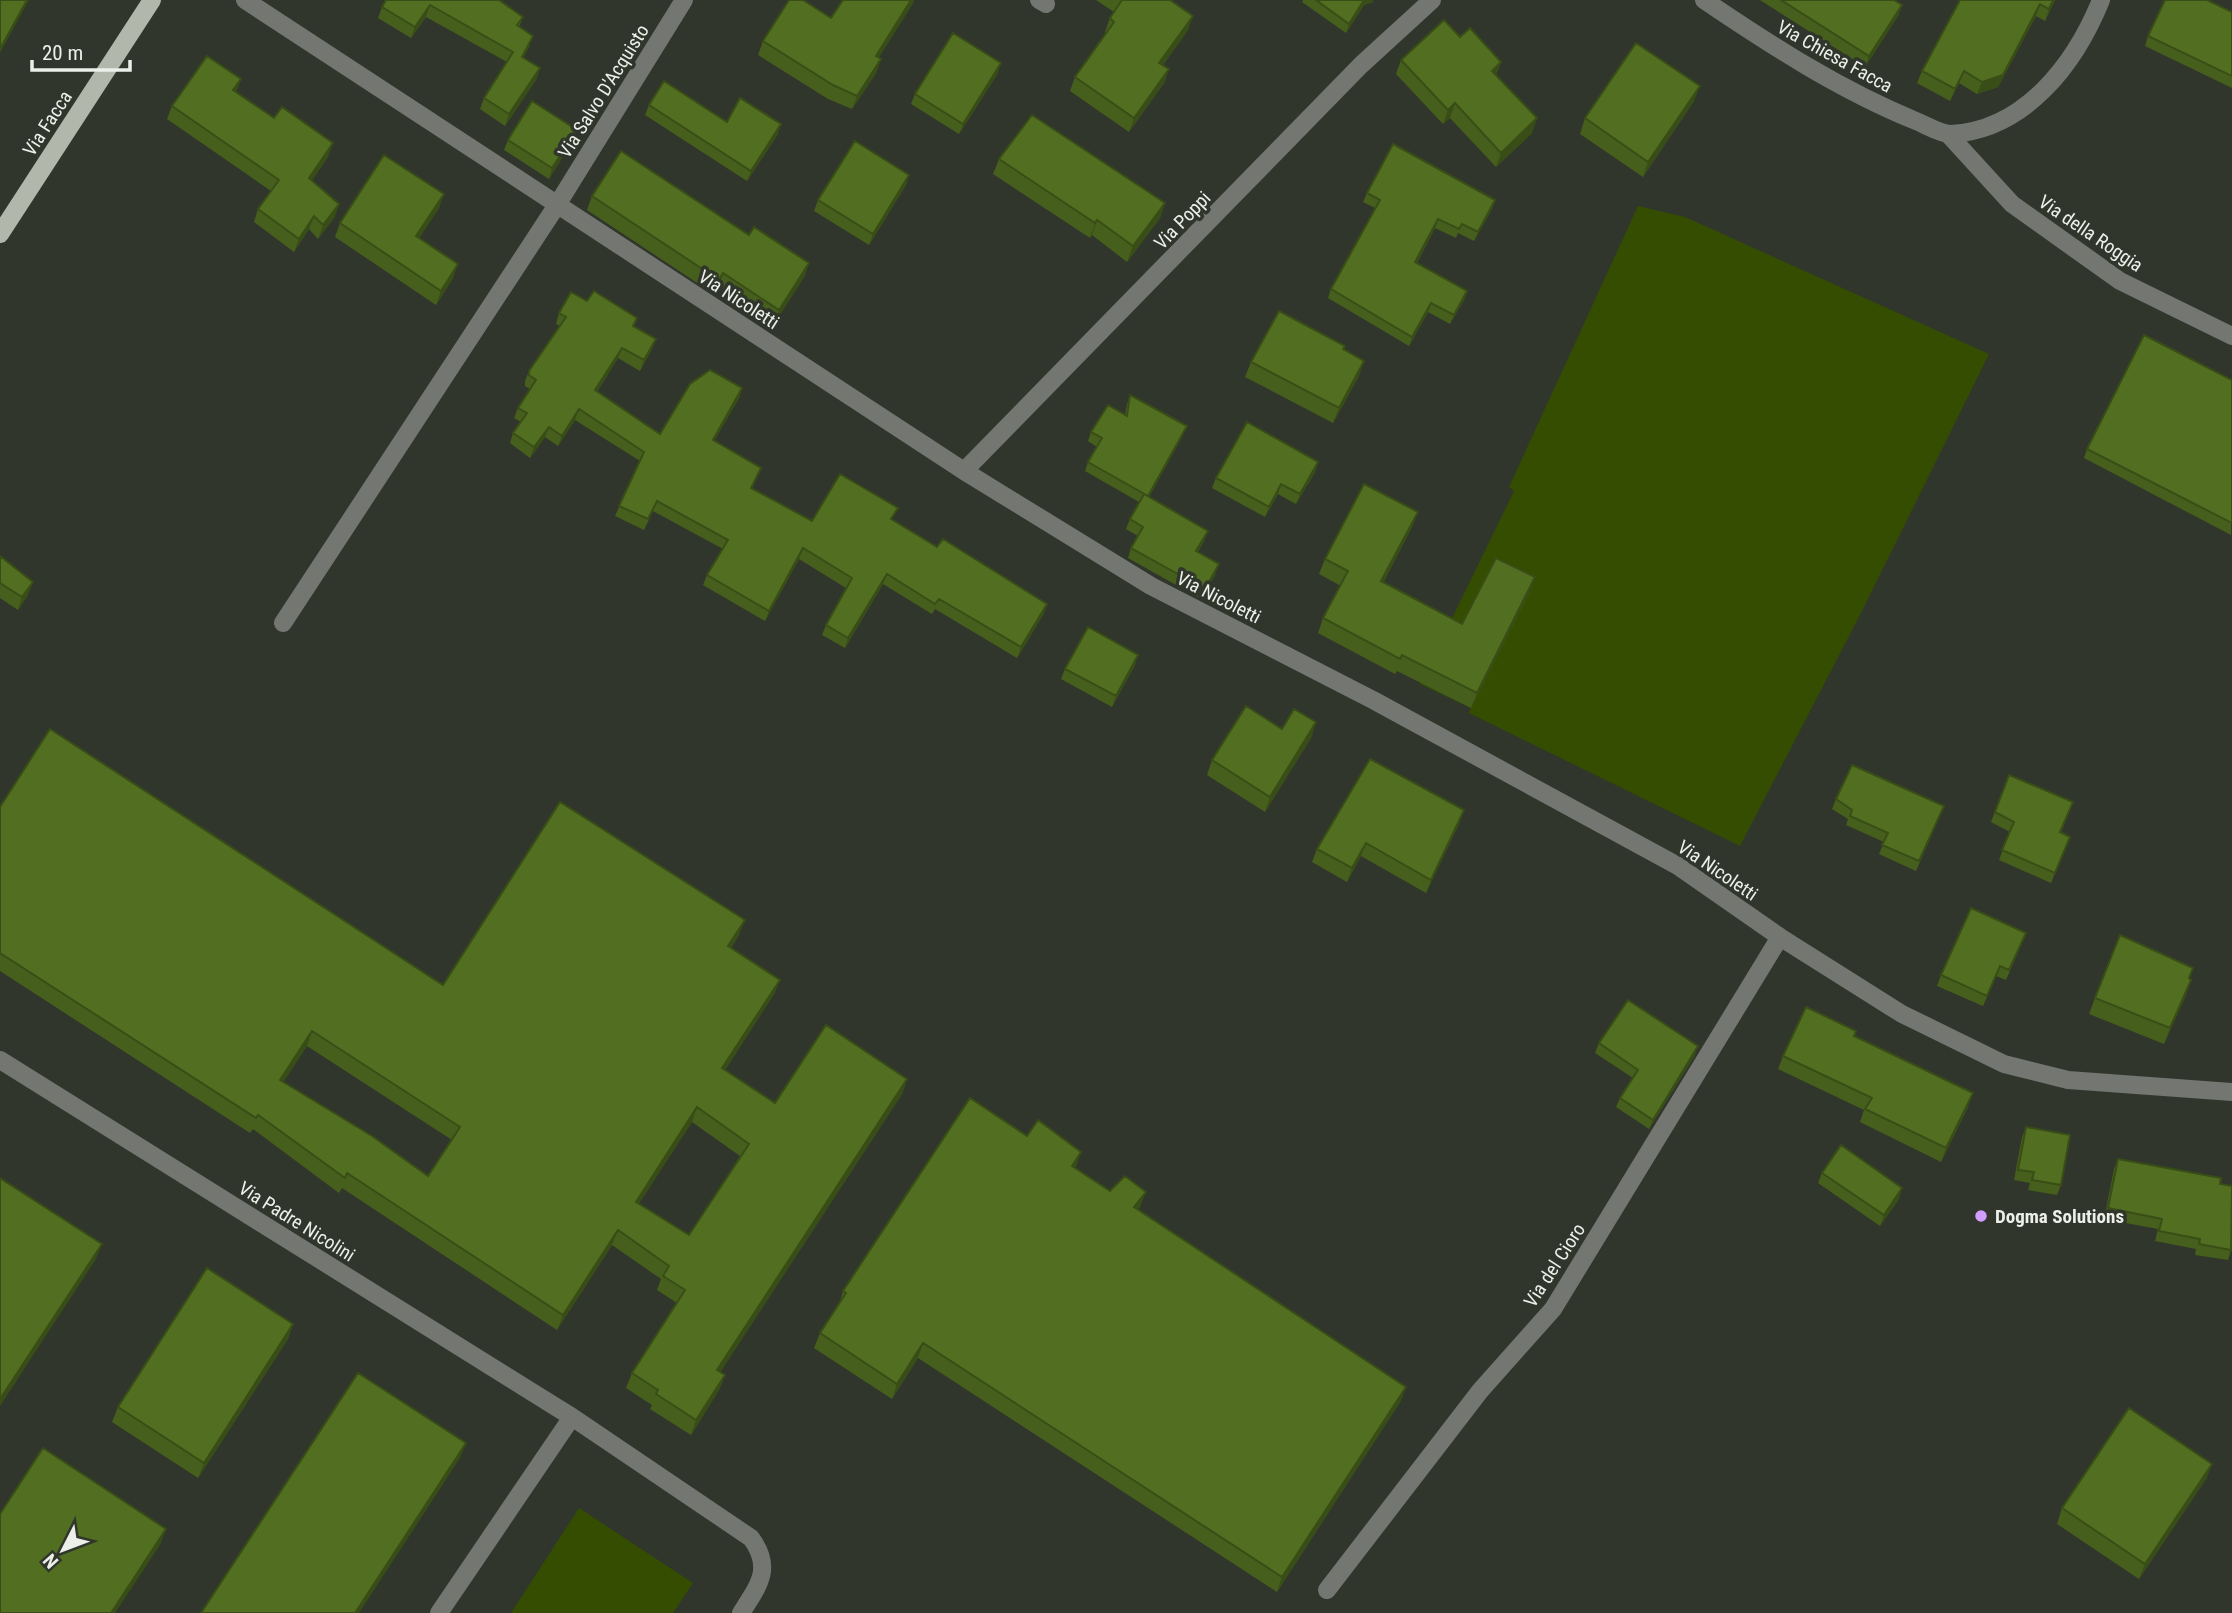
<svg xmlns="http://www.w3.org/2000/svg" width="2232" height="1613" viewBox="0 0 2232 1613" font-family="'Roboto Condensed',sans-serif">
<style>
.green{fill:#344d00}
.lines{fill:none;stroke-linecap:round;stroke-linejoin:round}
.minor{stroke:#747671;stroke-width:18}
.major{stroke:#b2b7ac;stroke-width:18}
.wall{fill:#475f1c;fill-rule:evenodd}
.shaded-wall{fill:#394e17}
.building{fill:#526f21;stroke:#394e17;stroke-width:2;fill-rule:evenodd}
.poi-dot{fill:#d19dfe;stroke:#31362c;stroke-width:2.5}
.labels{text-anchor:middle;stroke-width:7;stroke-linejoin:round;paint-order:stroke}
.street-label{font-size:19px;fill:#ecf0e9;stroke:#31362c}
.poi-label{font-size:19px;font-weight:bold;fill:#ecf0e9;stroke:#31362c;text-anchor:start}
</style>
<rect width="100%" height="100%" fill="#31362c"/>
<!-- green -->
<path class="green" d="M1638,206l47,11 304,137 -127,257 -122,235 -271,-133 2,-5 -51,-24 94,-193 -5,-4z
M579,1508l114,75 -20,30h-162z"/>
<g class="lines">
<!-- minor -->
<path class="minor" d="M245,0l719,471 187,115 222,114 305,166 102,71 122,77 102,50 64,16 164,12
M1039,0l7,4
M1704,0c68,46 136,90 212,121 10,4 24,13 35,13 74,-4 124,-70 150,-134
M1948,134l64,70 108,77 112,55
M964,471l397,-406 71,-65
M283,623l274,-418 127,-205
M0,1060l572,357 179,121c22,30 8,47 -10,75
M1327,1590l153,-199 73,-82 227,-372
M439,1613l133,-196"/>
<!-- major -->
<path class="major" d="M0,234l152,-234"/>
</g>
<!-- wall -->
<path class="wall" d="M1096,0h74l18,30 -25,35 6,4 -5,14 -35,49 -59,-41 5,-14 31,-44 -1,-1 5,-14 4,-6z
M1303,0h70v2l-9,3 -18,28 -44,-31z
M1760,0h134l8,5 -4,11 -33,51z
M1960,0h95l-10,21 -9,-5 -38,71 -21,7 -18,-11 -9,18 -33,-18 5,-12z
M500,2l23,15 -4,10 10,20 -6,11 17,10 -4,12 -31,46 -25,-17 4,-11 23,-36 -81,-45 -15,21 -33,-20 4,-11z
M913,3l-34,54 2,2 -5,14 -24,36 -24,-10 -70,-44 5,-14 68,-23z
M2232,12v76l-87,-42 3,-10z
M1460,37l41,25 -5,13 36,58 -36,34 -46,-49 -7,6 -47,-50 5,-14z
M998,73l-39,61 -48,-30 4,-10z
M241,79l-5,13 92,65 -16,23 27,24 -5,14 -16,21 -9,-10 -15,23 -40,-30 4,-13 13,-18 -104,-72 5,-13z
M1694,101l-51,76 -63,-43 5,-16z
M649,105l78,17 51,12 -31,47 -102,-66z
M508,140h65l-24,39 -45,-29z
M999,159l166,44 -5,15 -33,44 -35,-27 -2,3 -97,-64z
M909,175l-3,10 -37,60 -55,-34 4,-11z
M1367,193l128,7 -3,9 -18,32 -16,-8 -2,5 -21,-10 -18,35 50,28 -3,9 -14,24 -22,-12 -19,34 -81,-48 3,-9 44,-81 -12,-6z
M592,196l157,39 60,28 -5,14 -30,47 -56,-37 -4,7 -127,-84z
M439,208l-20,30 34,40 -17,27 -101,-68 5,-14z
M559,313l75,14 22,12 -4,10 -12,22 -22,-13 -21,34 63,42 82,-46 -3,10 -25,43 47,27 -9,21 60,32 81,-1 44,27 110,57 -4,11 -26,43 -82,-49 -3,5 -49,-30 -38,64 -23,-13 4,-10 20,-37 -47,-29 -34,62 -62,-36 4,-10 16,-26 -70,-38 -9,19 -29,-14 25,-55 -65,-41 -17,26 -13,-9 -15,21 -20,-15 3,-10 8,-11 -7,-4 4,-10 12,-19 -5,-3v-5l4,-10 31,-45 -4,-2z
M1343,349l16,27 -26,47 -88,-46 6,-15z
M2232,380l-1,155 -147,-77 3,-9z
M1130,395l53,40 -34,62 59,34 -4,10 -6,11 17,23 -14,24 -73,-41 3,-10 7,-12 -12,-7 4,-10 9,-17 -54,-31 3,-9 9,-15 -9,-6 3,-9 34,-17 2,-11z
M1318,462l-3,10 -19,32 -18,-10 -13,23 -53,-29 4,-10z
M1418,512l-6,15 -29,56 79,41 68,-32 -59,116 -74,-37 -2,3 -77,-41 5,-15 18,-32 -22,-12 6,-15z
M0,556l28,39 -10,15 -18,-12z
M1135,665l-23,42 -51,-28 4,-10z
M1316,722l-5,16 -46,74 -58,-37 5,-15 70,-31z
M2009,775l64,27 -12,31 9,4 -19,46 -52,-23 11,-28 -19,-10z
M1836,799l108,7 -28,65 -37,-17 5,-12 -38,-17 2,-6 -16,-10z
M0,807l443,178 296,-50 -8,13 49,32 -6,14 -49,76 50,33 132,-24 -5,15 -182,278 5,3 -6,15 -28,45 -41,-26 2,-4 -26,-17 6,-15 45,-70 -20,-13 4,-11 -49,-34 -55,85 -215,-142 -3,5 -86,-64 -3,4 -250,-162zM307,1046l145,94 -24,36 -145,-94zM692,1122l48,34 -51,79 -50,-32z
M1464,810l-5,14 -33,69 -65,-37 -14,26 -35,-20 5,-13z
M2022,943l-16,37 -10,-4 -13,30 -46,-20 4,-11z
M2189,979l-3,16 -22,49 -75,-30 6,-16z
M1855,1036l113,71 -27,55 -81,-40 4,-12 -86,-41 5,-13z
M1599,1043l96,12 -46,74 -33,-22 4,-9 13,-20 -38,-25z
M2026,1127l35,58 -4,10 -29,-5 2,-7 -16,-3 8,-43z
M2118,1159l102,25 12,63 -4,13 -33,-5 1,-6 -41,-8 3,-12 -54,-10 10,-50z
M1075,1168l35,23 30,16 -2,3 268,177 -6,15 -123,190 -359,-234 -26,41 -78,-51 6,-15 19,-28 4,-14z
M1822,1173l77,26 -19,27 -62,-43z
M293,1324l-5,15 -90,139 -86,-56 6,-15z
M2212,1464l-6,15 -67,100 -82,-55 5,-16z"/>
<!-- shaded-wall -->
<path class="shaded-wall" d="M27,0h2l-29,53v-4z
M911,0h3l-1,3 -42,67 5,-14z
M1364,0h9v2l-9,3 -18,28 3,-9z
M2053,0h2l-10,21 4,-12z
M2040,4l-4,12 -38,71 -21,7 5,-12z
M430,5l-4,12 -15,21 4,-11z
M1902,5l-4,11 -33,51 4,-11z
M1193,16l-5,14 -34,47 5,-14z
M533,36l-4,11 -12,21 5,-11z
M881,59l-5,14 -24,36 5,-13z
M1501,62l-5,14 -4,-5z
M1001,63l-3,10 -39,61 4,-10z
M540,68l-4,12 -31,46 4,-12z
M1169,69l-5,14 -35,49 5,-14z
M1964,71l-5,12 -9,18 5,-12z
M241,79l-5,14 -3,-3z
M1700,86l-6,15 -51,76 5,-15z
M1455,103l-5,15 -7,6 5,-14z
M1537,118l-5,15 -36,34 5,-14z
M781,124l-3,10 -31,47 4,-10z
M577,130l-4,10 -24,39 3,-11z
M333,143l-5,14 -24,35 5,-14z
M909,175l-3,10 -37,60 4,-11z
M444,194l-5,14 -28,42 5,-14z
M1495,200l-3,9 -18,32 4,-9z
M1165,203l-5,15 -33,44 6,-16z
M339,204l-5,14 -16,21 5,-14z
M314,216l-5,13 -15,23 5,-13z
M1438,219l-3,9 -23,43 3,-9z
M1097,220l-5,15 -2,3 5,-15z
M809,263l-5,14 -30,47 5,-14z
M458,264l-5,14 -17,27 5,-14z
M723,273l-5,14 -4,7 5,-14z
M1467,291l-3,9 -14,24 4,-9z
M1431,303l-3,9 -19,34 3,-9z
M656,339l-4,10 -12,22 4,-11z
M622,348l-4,10 -27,43 4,-11z
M1364,361l-5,15 -26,47 6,-15z
M742,388l-3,10 -30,52 4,-10z
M579,409l-4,11 -17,26 4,-10z
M1187,426l-4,9 -39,70 4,-9z
M549,427l-4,10 -15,21 4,-11z
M1318,462l-3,10 -19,32 4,-10z
M1281,484l-3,10 -13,23 4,-10z
M1418,512l-6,15 -37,70 6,-16z
M1208,531l-4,10 -12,21 4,-11z
M803,548l-4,11 -34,62 4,-10z
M1219,564l-4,11 -14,24 4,-10z
M887,574l-4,10 -38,64 3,-10z
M1535,577l-5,15 -59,116 6,-15z
M33,582l-5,13 -10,15 4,-13z
M1047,604l-4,11 -26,43 4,-11z
M1138,655l-3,10 -23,42 4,-11z
M1316,722l-5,16 -46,74 5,-15z
M1464,810l-5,14 -33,69 5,-13z
M1366,843l-5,13 -14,26 5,-14z
M745,920l-6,15 -17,26 6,-15z
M780,980l-6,14 -57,89 5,-15z
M2191,980l-5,15 -22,49 6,-16z
M312,1031l-5,15 -32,49 5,-15z
M1698,1046l-3,9 -46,74 4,-9z
M907,1079l-5,15 -190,291 5,-15z
M1973,1093l-5,14 -27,55 5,-14z
M697,1107l-5,15 -61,94 5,-14z
M1081,1152l-5,15 -10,14 6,-15z
M1902,1188l-3,11 -19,27 4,-11z
M1146,1192l-6,15 -11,15 5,-15z
M618,1230l-6,15 -55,85 6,-15z
M102,1244l-6,15 -96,147v-7z
M293,1324l-5,15 -90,139 6,-15z
M923,1343l-5,15 -26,41 5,-15z
M725,1375l-6,15 -28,45 5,-15z
M1406,1387l-6,15 -123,190 5,-15z
M466,1443l-6,15 -101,155h-4z
M2212,1464l-6,15 -67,100 6,-15z
M166,1529l-6,16 -45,68h-4z"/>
<!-- building -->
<path class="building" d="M0,0h27l-27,49z
M386,0h113l24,17 -6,8 16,11 -11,21 18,11 -31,46 -25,-16 29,-46 -83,-47 -15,22 -33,-20z
M789,0h14l28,18 12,-18h68l-35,56 5,3 -24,37 -24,-11 -70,-44z
M1122,0h48l23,16 -34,47 10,6 -35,49 -59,-41 39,-55 -4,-4z
M1316,0h48l-15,24z
M1781,0h113l8,5 -33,51z
M1960,0h93l-4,9 -9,-5 -37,71 -21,7 -18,-11 -9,18 -33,-18z
M2165,0h42l25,12v64l-84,-40z
M1444,20l16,17 10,-9 31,34 -9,9 45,47 -36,35 -46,-50 -7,7 -47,-50z
M953,33l48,30 -38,61 -48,-30z
M1636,43l64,43 -52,76 -63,-44z
M207,56l34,23 -8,11 41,28 8,-11 51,36 -24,35 30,26 -16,21 -9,-9 -15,23 -41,-30 21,-29 -107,-74z
M664,81l63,41 13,-24 41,26 -30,47 -102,-66z
M532,101l45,29 -25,38 -44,-28z
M1032,115l133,88 -32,43 -36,-26 -2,3 -96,-64z
M855,141l54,34 -36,59 -55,-34z
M1393,144l102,56 -17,32 -16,-8 -3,5 -21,-10 -23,43 52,29 -13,24 -23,-12 -19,34 -81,-48 49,-89 -13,-7z
M621,151l128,84 5,-8 55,36 -30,47 -56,-37 -4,7 -127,-84z
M384,155l60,39 -28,42 42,28 -17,27 -101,-68z
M594,291l43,27 -4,8 23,13 -12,21 -22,-12 -27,42 65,44 30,-50 20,-14 32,18 -29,52 48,28 -10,20 61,33 28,-47 58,34 -7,11 46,28 6,-8 104,65 -26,43 -82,-48 -4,5 -48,-30 -39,64 -22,-13 26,-47 -49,-30 -34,63 -62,-36 21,-35 -71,-39 -9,18 -29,-13 25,-54 -65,-43 -17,27 -13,-9 -15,20 -21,-14 14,-20 -9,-5 18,-28 -7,-5v-4l37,-54 -7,-4 12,-21 16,9z
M1279,311l66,35 -2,3 21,12 -25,47 -88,-46z
M2144,335l88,45v143l-145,-74z
M1130,395l57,31 -39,70 -60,-34 14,-24 -11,-6 17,-27 19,11z
M1247,422l71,40 -18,32 -19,-10 -12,23 -53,-29z
M1364,484l54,28 -37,69 81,43 34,-66 39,19 -58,116 -75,-38 -2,4 -77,-41 25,-47 -23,-12z
M1144,494l64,37 -12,20 23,13 -14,25 -74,-41 12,-21 -13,-8z
M0,556l33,26 -11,15 -22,-14z
M1088,627l50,28 -22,41 -51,-27z
M1246,706l36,23 12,-20 22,13 -46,75 -58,-37z
M50,729l393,256 117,-183 185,118 -17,26 52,34 -58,88 53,35 51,-78 81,54 -190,291 8,5 -29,45 -40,-26 2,-4 -26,-17 53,-83 -22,-14 6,-10 -51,-36 -55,85 -216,-142 -2,5 -87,-63 -2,3 -256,-165v-146zM312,1031l148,96 -32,49 -56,-40 -92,-56zM697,1107l52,37 -60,91 -53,-33z
M1370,759l94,51 -33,70 -65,-37 -14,25 -35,-19z
M1852,765l92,41 -25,55 -37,-16 6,-12 -38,-17 2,-6 -16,-11z
M2009,775l64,27 -13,30 10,5 -15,36 -53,-23 12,-28 -19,-10z
M1971,908l55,25 -17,37 -9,-4 -13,30 -46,-21z
M2120,935l73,33 -4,10 2,2 -21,48 -75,-30z
M1628,1000l70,46 -45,74 -33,-22 18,-28 -39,-27z
M1806,1007l50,24 -2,5 119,57 -27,55 -81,-39 7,-11 -89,-42z
M970,1098l57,38 11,-16 43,32 -9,14 38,25 15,-15 21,16 -12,15 272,180 -124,190 -359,-234 -26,41 -77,-51 26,-40 -3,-2z
M2026,1127l44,8 -9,50 -29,-5 2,-8 -16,-2z
M1841,1145l61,43 -18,27 -62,-42z
M2118,1159l103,19 -1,6 12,2 -1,64 -32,-6 1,-5 -41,-8 3,-12 -54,-11z
M0,1178l102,66 -102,155z
M207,1268l86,56 -89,139 -86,-56z
M358,1373l108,70 -111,170h-154z
M2129,1408l83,56 -67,100 -83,-56z
M43,1448l123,81 -55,84h-111v-99z"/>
<!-- markers -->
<circle class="poi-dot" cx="1981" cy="1216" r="7"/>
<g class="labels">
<!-- street labels -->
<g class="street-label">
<text transform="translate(1835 56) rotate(29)" y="7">Via Chiesa Facca</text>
<text transform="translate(603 91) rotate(-58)" y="7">Via Salvo D'Acquisto</text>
<text transform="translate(47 123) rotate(-57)" y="7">Via Facca</text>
<text transform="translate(1182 220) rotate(-46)" y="7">Via Poppi</text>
<text transform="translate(2091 233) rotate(34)" y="7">Via della Roggia</text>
<text transform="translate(739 299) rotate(33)" y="7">Via Nicoletti</text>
<text transform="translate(1219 597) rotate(27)" y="7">Via Nicoletti</text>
<text transform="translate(1718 870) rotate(34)" y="7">Via Nicoletti</text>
<text transform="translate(297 1221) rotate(32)" y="7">Via Padre Nicolini</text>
<text transform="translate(1554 1265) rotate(-57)" y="7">Via del Cioro</text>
</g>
<!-- poi labels -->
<g class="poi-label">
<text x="1995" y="1223">Dogma Solutions</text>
</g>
</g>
<!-- north arrow -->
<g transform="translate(63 1550) rotate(228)" stroke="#31362c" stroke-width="5" paint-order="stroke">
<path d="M0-5L12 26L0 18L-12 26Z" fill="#ecf0e9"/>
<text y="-10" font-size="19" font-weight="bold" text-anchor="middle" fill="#ecf0e9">N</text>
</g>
<!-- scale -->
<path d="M32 60v10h98v-10" fill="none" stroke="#ecf0e9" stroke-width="3.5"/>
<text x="42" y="60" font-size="21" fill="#ecf0e9" stroke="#31362c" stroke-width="5" paint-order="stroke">20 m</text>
</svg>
